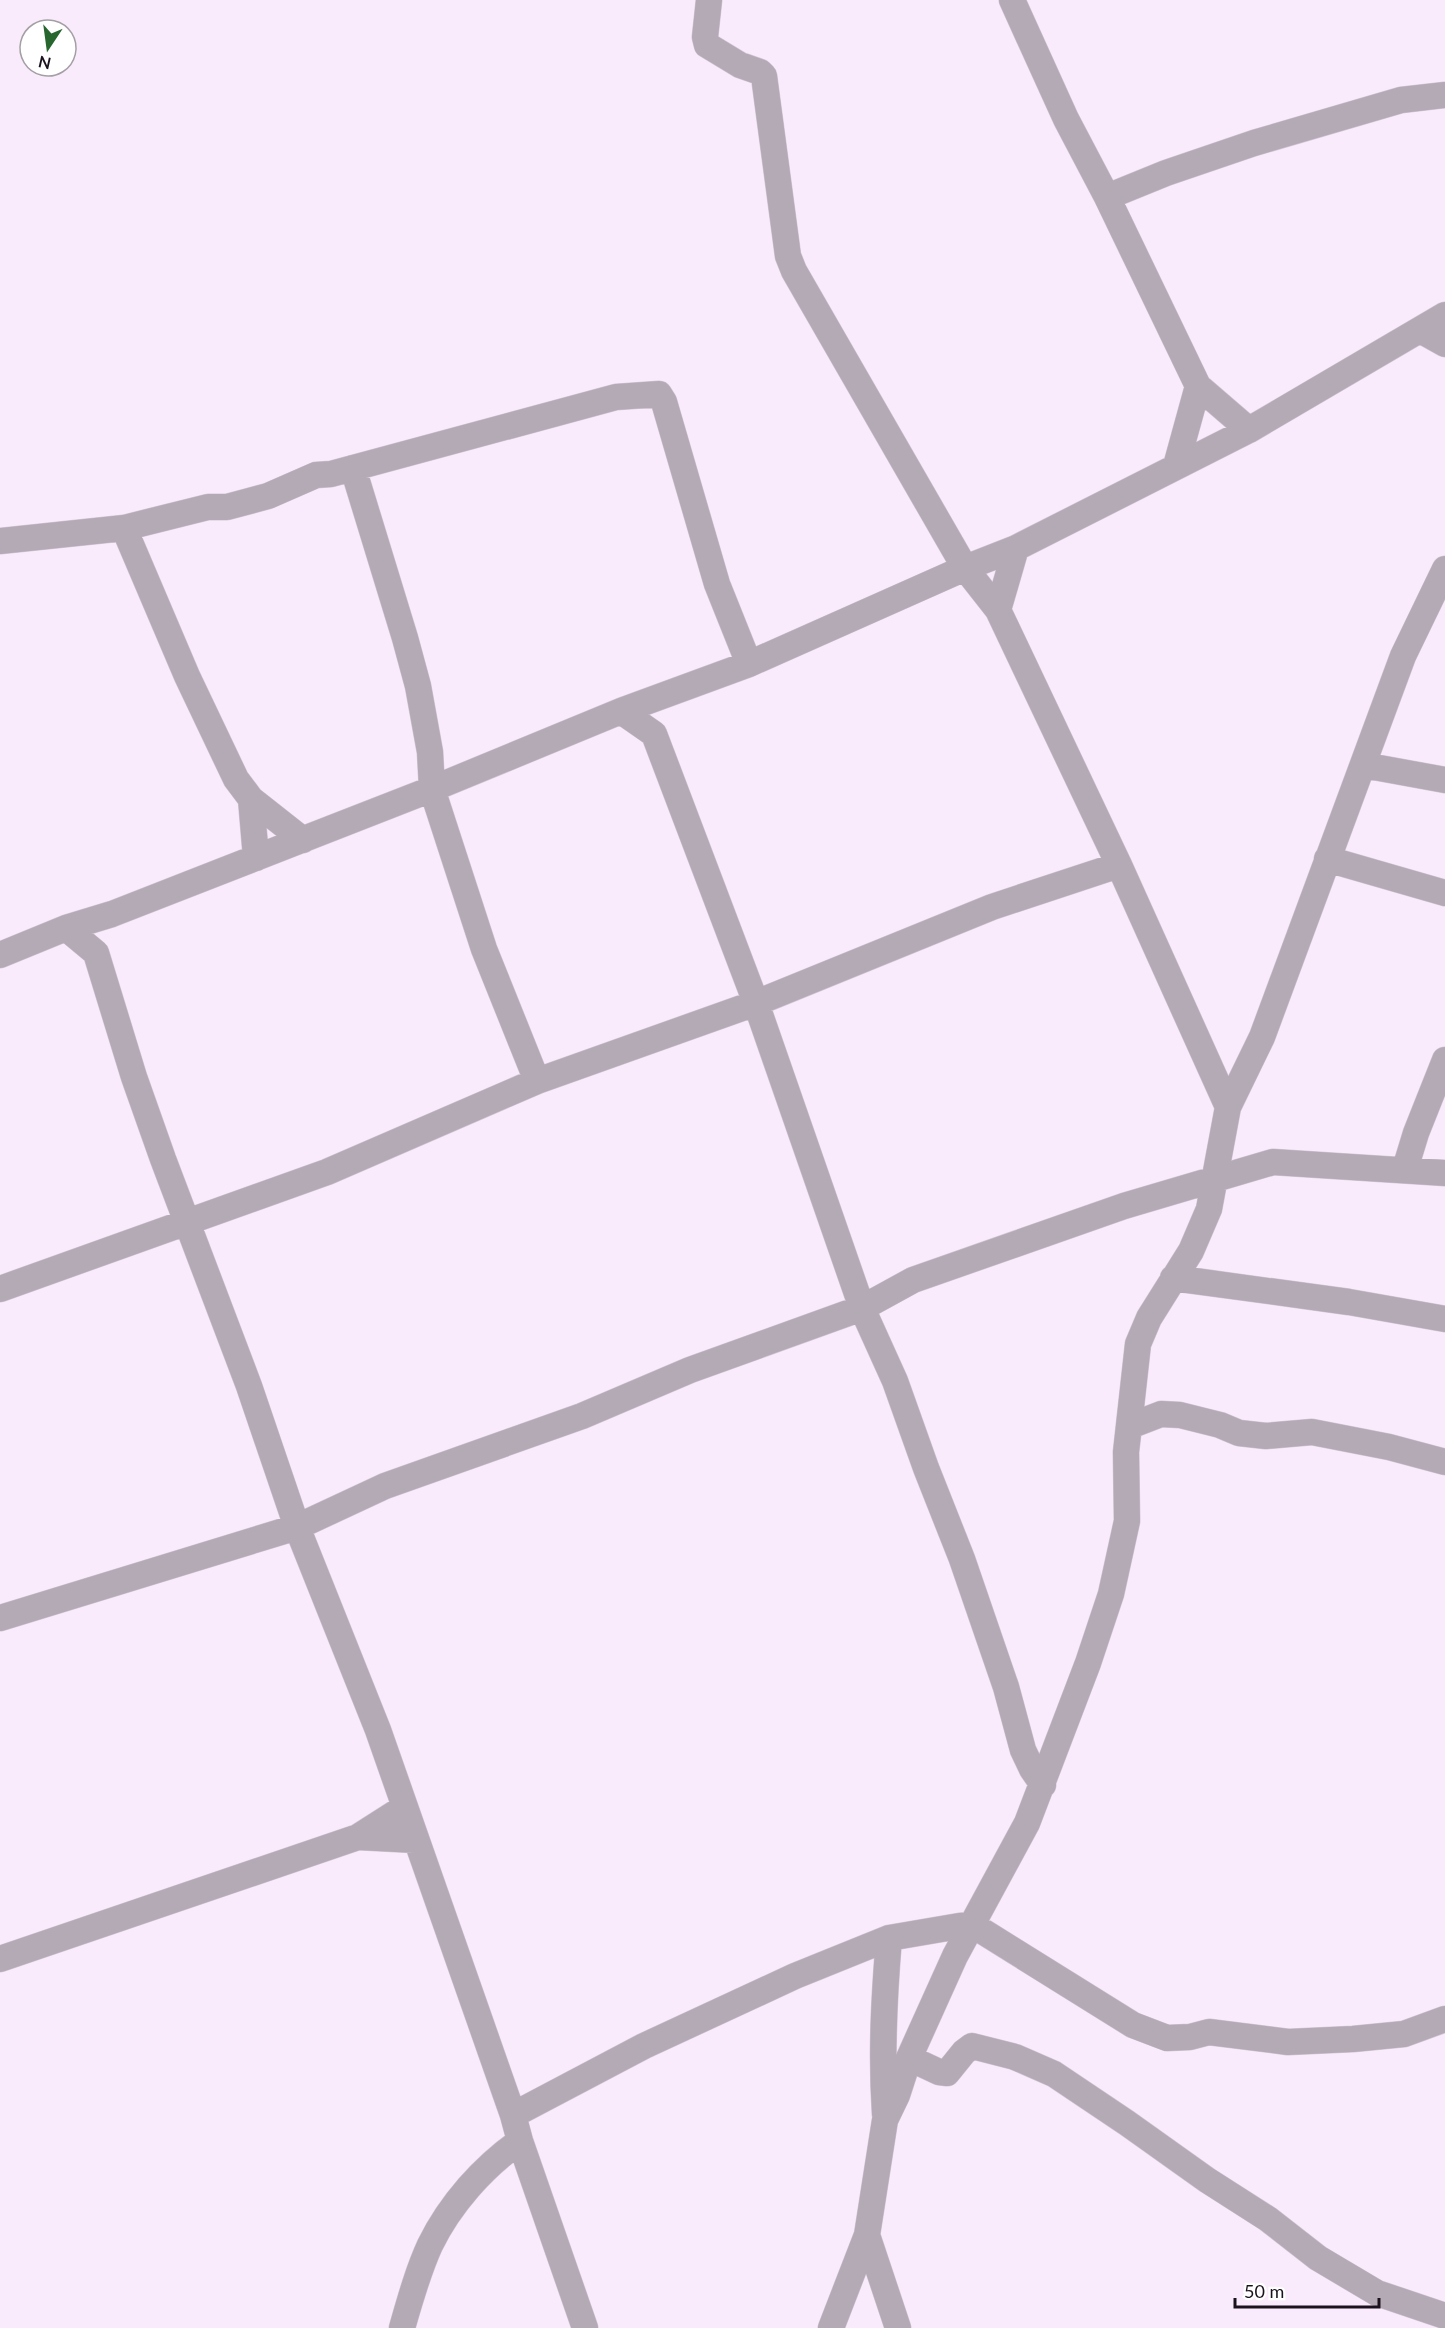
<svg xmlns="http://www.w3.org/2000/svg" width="1445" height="2328" viewBox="0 0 1445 2328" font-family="Lato,sans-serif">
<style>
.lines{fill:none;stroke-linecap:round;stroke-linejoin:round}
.minor-casing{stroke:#d6c8d8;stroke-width:27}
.minor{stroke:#b4aab6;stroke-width:26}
</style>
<rect width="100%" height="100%" fill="#faebfc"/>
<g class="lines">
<!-- minor casing -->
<g class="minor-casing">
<path id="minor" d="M709,0l-4,37 2,8 33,20 20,7 4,4 24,180 6,15 171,297 33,42 121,255 109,242
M1012,0l54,119 41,78 91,189 51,44
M1107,197l59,-24 88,-30 147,-43 44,-5
M1420,330l25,14
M1176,466l22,-80
M353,468l52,170 13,48 12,66 2,37 52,160 53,132
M124,528l63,148 49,103 15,20 52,41
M0,541l124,-13 84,-21h19l41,-11 48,-21 15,-1 285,-77 43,-3 5,8 53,182 32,80
M998,610l18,-62
M621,711l33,23 102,269 106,305 33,73 31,87 36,91 44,128 17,63 9,19 11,16
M1363,765l82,15
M251,799l5,59
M1327,859l118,34
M66,928l30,25 38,124 29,82 86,227 48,141 81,203 135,385 7,26 65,187
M0,955l66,-27 46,-14 320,-125 189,-78 128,-47 216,-96 51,-20 233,-118 196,-115
M1405,1169l11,-36 29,-73
M1173,1278l176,24 96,17
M0,1289l327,-117 210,-91 219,-78 236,-96 127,-42
M1130,1426l31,-12 19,1 40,10 19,8 27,3 46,-4 77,15 56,15
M0,1618l297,-91 88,-41 197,-70 108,-46 172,-62 51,-28 211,-74 149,-44 172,11
M358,1837l57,3
M0,1959l358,-122 47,-30
M909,2058l30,14 8,1 17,-21 8,-6 43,11 39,17 73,49 80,57 61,39 50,39 59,35 68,23
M885,2114c-4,-60 -1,-116 4,-176
M513,2115l131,-69 151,-70 94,-38 82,-14 162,101 34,13 23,-1 19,-5 79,10 65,-3 51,-5 41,-15
M867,2235l31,93
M402,2328c8,-28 16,-57 28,-83 20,-41 53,-78 90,-104
M831,2328l36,-93 18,-115 12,-25 12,-37 46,-102 72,-133 61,-160 23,-69 16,-73 -1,-69 12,-108 11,-26 42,-67 18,-42 19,-102 34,-70 141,-381 42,-87"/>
</g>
<!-- minor -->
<use href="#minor" class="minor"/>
</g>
<!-- north arrow -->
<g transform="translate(48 48) rotate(193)"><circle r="28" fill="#ffffff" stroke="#a3a0a4" stroke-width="1.5"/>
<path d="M0-4.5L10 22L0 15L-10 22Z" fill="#27662f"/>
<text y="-9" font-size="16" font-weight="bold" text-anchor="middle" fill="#1a121c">N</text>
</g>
<!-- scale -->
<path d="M1235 2298v9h144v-9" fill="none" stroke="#1a121c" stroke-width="3"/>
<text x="1244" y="2298" font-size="18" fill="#1a121c" stroke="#ffffff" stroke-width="4.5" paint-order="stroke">50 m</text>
</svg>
